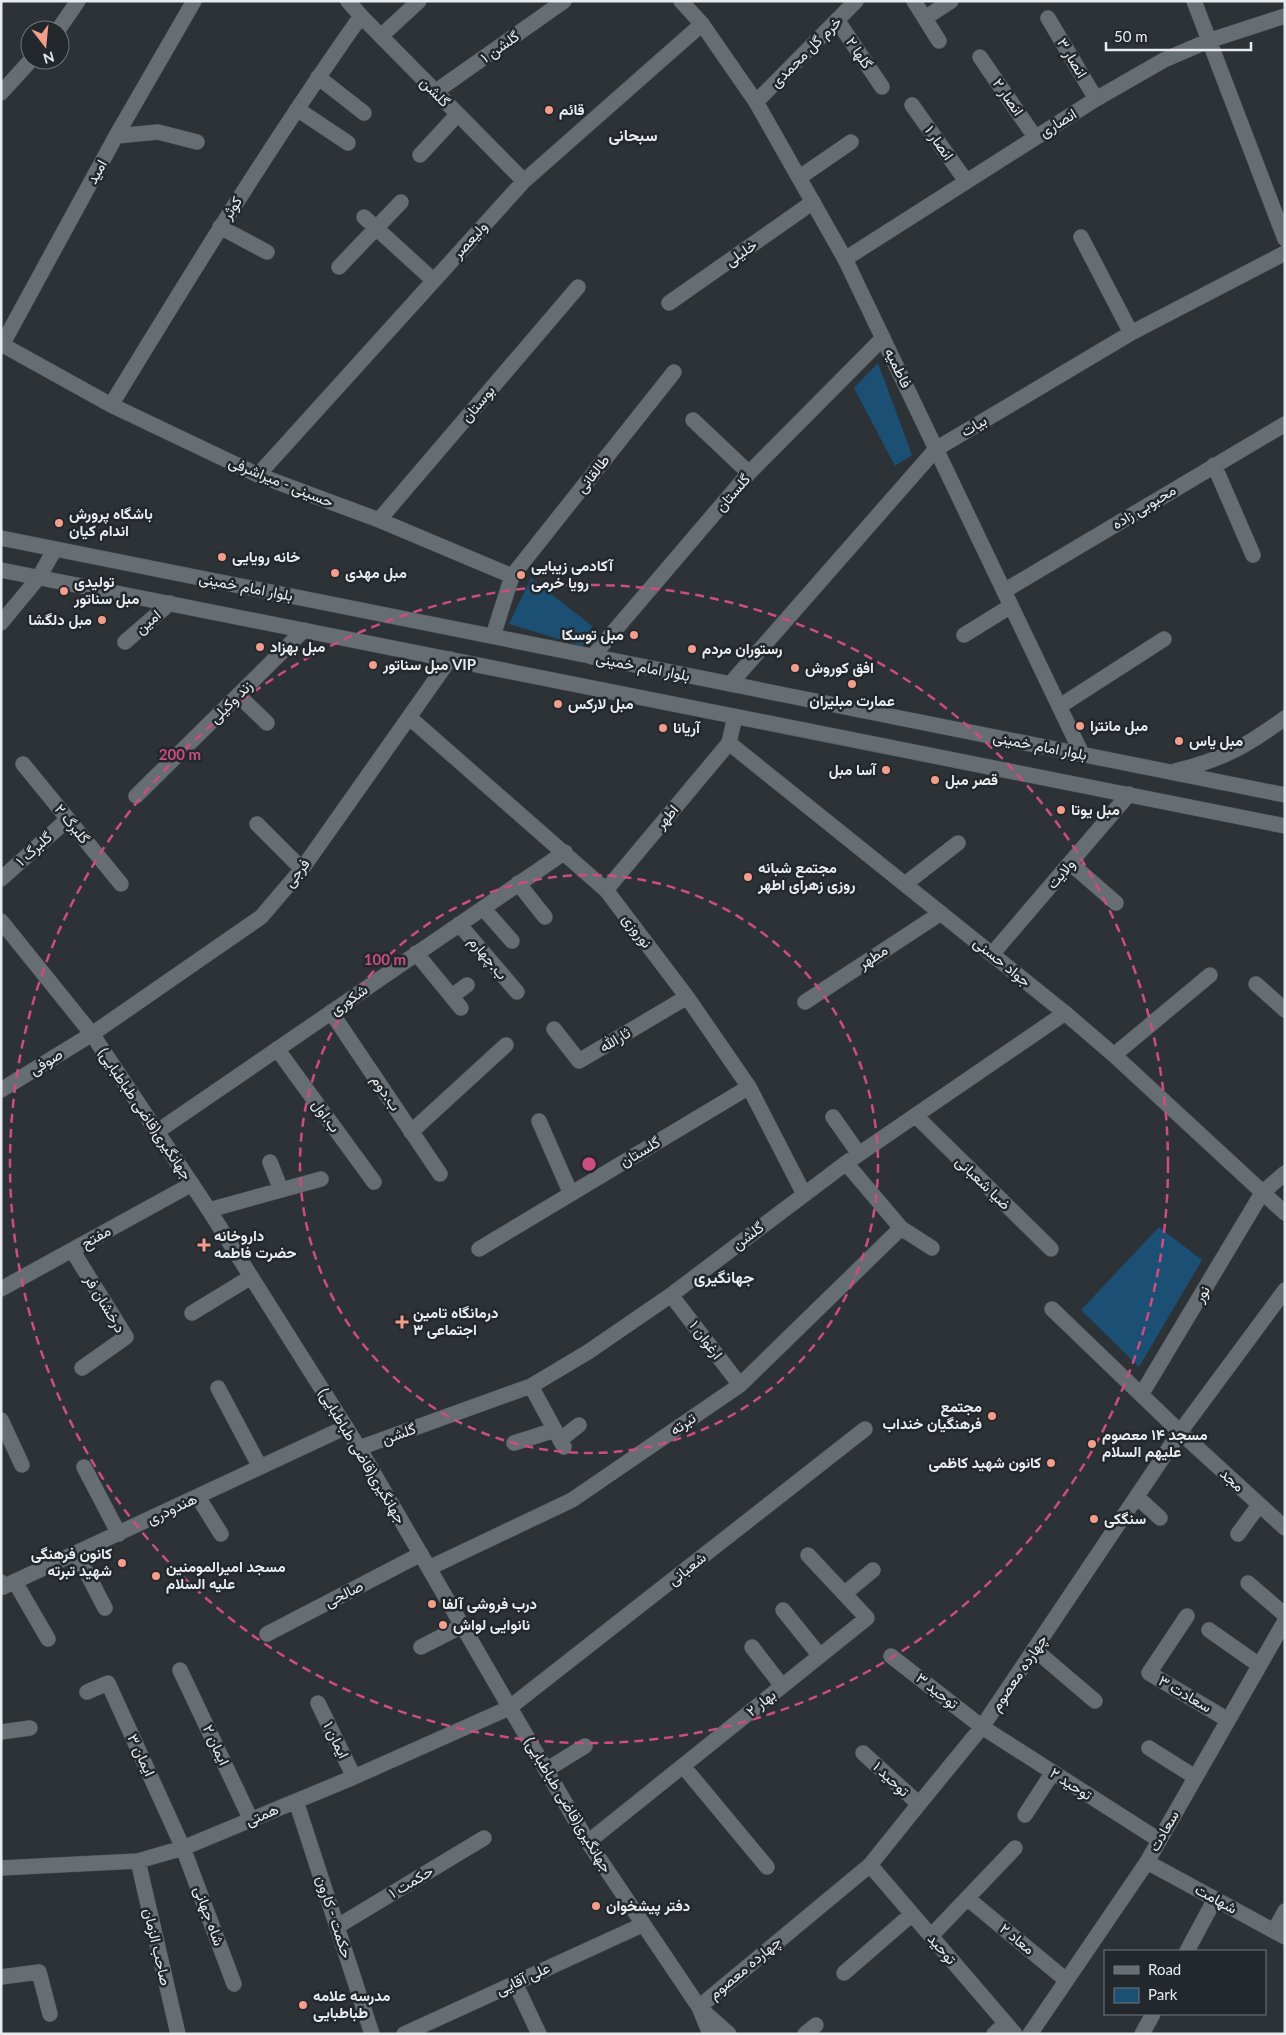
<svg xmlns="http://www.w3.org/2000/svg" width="1286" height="2035" viewBox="0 0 1286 2035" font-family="Lato,Vazirmatn,sans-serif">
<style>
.green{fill:#1b4f73}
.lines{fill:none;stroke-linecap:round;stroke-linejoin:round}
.street-casing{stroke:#4c5155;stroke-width:16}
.secondary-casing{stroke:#4c5155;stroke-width:16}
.street{stroke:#676e73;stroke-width:15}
.secondary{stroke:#676e73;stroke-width:15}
.ring{fill:none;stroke:#cc4d80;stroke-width:2.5;stroke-dasharray:9 6}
.poi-dot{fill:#f49d8b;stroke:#23282d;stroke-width:2}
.labels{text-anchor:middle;stroke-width:5;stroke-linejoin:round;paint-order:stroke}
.street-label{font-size:15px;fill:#e8ecef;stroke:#23282d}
.poi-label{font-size:15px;font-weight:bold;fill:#e8ecef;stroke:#23282d;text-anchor:start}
.neighbourhood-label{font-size:16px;font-weight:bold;fill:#e8ecef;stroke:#23282d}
.centre{fill:#cc4d80;stroke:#23282d;stroke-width:2.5}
.ring-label{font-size:15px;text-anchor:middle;font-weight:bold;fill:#cc4d80;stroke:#23282d;stroke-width:5;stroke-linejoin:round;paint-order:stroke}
</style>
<rect width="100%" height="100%" fill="#2d3237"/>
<!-- green -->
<path class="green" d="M878,363l34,92 -17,11 -41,-78z
M531,578l61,48 -2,12 -8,8 -73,-22z
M1159,1227l43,33 -63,107 -58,-57z"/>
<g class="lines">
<!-- street casing -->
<g class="street-casing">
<path id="street" d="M348,1l13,15 163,165
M914,1l25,40
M1194,1l91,238
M925,18l26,-17
M1048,18l48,81
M837,20l45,67
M58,30l20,-29
M381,36l38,-35
M980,57l55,80
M318,77l46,36
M435,92l129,-91
M1,93l30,-33
M912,105l54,76
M297,109l51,34
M116,136l42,-4 39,10
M420,155l37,-40
M800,177l51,-35
M364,217l69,63
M220,227l47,25
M1081,237l50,96
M845,259l251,-160 68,-39 44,-19 77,-25
M339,267l62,-65
M669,303l144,-101
M1,344l110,61 147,70 121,45 133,56 -19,60
M2,345l114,-209 78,-135
M111,405c80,-131 161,-263 250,-389
M693,420l56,53
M1214,465l39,90
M258,475l266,-294 178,-157
M379,520l199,-233
M512,576l162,-204
M1004,591l281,-167
M1,623l38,-46 16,-28
M964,635l47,-29
M125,642l45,-39
M592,657l157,-184 134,-135
M730,684l206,-235 195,-116 154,-80
M238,695l29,28
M1060,706l104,-67
M410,718l196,172 81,107 62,90 55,107
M23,764l98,120
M136,796l168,-166
M257,824l45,45
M1070,863l46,40
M1,879l67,-60
M518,883l27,34
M905,884l53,-41
M606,890l123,-147
M483,908l29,33
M459,924l58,68
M416,953l45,55
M993,953l136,-159
M1256,984l29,26
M452,996l15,-11
M805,1002l136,-89
M331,1012l109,162
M554,1029l25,32 108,-64
M277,1049l97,133
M1114,1055l96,-80
M1,1090l91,-56 169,-117 41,-48 148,-210
M916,1116l135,133
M833,1117l26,37
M539,1121l32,73
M158,1131l407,-279
M411,1132l95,-87
M270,1162l11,28
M846,1163l55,65 31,20
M209,1210l112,-31
M479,1249l270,-162
M72,1250l54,87 -44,31
M1,1289l191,-105
M671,1295l69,90
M1052,1309l128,123 105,96
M192,1313l59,-36
M531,1386l33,61
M218,1388l42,79
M1141,1395l121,-202 23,-20
M1,1420l21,45
M560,1440l19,-15
M514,1443l41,-13
M359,1448l172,-62 57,-34 83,-57 175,-132 219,-150
M84,1467l35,67
M198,1497l23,37
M1137,1497l23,21
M1238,1534l21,-29
M77,1554l28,54
M429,1568l143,-68 168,-115 161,-157
M1,1582l2,5 343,-160
M15,1582l33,57
M1248,1583l37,32
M844,1594l29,-24
M783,1610l37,46
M1187,1616l-38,57 79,47
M1209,1630l50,35
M267,1634l154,-80
M421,1647l41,-21
M752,1647l30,39
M1034,1649l61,52
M891,1656l91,71 177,113
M180,1670l71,150
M87,1692l21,-9 75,165 51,136
M318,1703l36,74
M1,1732l29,-4
M1149,1748l46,29
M863,1753l56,51
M683,1766l84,101
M546,1770l39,-24
M296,1801l76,233
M1025,1815l28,-43
M588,1842l279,-224 -59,-63
M138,1861l40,173
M1147,1862l138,75
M870,1865l145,169
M1,1868l137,-7 45,-13 171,-71 155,-69 356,-279
M967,1898l99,82
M338,1926l146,-88
M1274,1931l11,-20
M931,1936l84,-88
M1187,1951l28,-52
M844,1973l68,-59
M1,1977l38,-5 11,42
M515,1983l24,51
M699,2007l171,-142 49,-61 63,-77 198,-295 105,-142
M404,2034l238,-109
M805,2034l11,-9
M994,2034l12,-11
M1030,2034l117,-172 138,-241
M1142,2034l11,-20"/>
</g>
<!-- secondary casing -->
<g class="secondary-casing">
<path id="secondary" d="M681,1l21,23 54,78 89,157 237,495
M756,102l100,-101
M1,538l1284,257
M1,570l1284,256
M735,716l-6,27 336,270 49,42 171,158
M1175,771c49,-12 70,-24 110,-53
M1,921l91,113 117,176 150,238 229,394 111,165 11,27
M702,2010l27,24"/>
</g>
<!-- street -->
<use href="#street" class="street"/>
<!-- secondary -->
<use href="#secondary" class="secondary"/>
</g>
<!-- distance rings -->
<g class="ring">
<circle cx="589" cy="1164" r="289"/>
<circle cx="589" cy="1164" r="579"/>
</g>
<!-- markers -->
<g class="poi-dot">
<circle cx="549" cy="110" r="5"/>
<circle cx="59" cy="523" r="5"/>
<circle cx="222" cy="557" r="5"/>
<circle cx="335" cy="573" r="5"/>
<circle cx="521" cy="575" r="5"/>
<circle cx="64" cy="591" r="5"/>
<circle cx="102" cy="620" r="5"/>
<circle cx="634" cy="635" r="5"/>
<circle cx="260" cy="647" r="5"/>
<circle cx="692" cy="649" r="5"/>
<circle cx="373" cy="665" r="5"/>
<circle cx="795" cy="668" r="5"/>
<circle cx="852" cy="684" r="5"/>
<circle cx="558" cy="704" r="5"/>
<circle cx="1080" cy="726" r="5"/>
<circle cx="663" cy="728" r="5"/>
<circle cx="1179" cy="741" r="5"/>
<circle cx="886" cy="770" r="5"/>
<circle cx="935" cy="780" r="5"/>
<circle cx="1061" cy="810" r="5"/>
<circle cx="748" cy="877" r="5"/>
<path d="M201.5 1237.5h5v5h5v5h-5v5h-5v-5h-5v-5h5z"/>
<path d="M399.5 1314.5h5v5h5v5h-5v5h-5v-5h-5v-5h5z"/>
<circle cx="992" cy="1416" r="5"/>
<circle cx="1092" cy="1444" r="5"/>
<circle cx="1051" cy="1463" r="5"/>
<circle cx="1094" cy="1519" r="5"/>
<circle cx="122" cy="1563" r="5"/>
<circle cx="156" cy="1576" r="5"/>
<circle cx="432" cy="1604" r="5"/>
<circle cx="443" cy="1625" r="5"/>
<circle cx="596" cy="1906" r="5"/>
<circle cx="303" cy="2005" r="5"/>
</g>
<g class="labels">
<!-- street labels -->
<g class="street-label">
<text transform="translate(500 47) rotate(-35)" y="5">گلشن ۱</text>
<text transform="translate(806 52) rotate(-45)" y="5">خرم گل محمدی</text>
<text transform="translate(859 53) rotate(56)" y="5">گلها ۲</text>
<text transform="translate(1072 58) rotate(59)" y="5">انصار ۳</text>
<text transform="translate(435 92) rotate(46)" y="5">گلشن</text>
<text transform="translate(1008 97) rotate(55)" y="5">انصار ۲</text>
<text transform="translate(1058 123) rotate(-32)" y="5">انصاری</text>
<text transform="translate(939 143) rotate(55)" y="5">انصار ۱</text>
<text transform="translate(97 172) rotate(-61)" y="5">امید</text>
<text transform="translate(232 208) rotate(-57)" y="5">کوثر</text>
<text transform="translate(470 240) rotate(-48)" y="5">ولیعصر</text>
<text transform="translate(741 253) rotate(-35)" y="5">خلیلی</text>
<text transform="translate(898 368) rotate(64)" y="5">فاطمیه</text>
<text transform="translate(478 404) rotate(-50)" y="5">بوستان</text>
<text transform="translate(974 426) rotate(-31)" y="5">بیات</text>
<text transform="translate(593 474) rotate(-52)" y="5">طالقانی</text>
<text transform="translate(281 482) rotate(22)" y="5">حسینی - میراشرفی</text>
<text transform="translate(733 493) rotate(-49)" y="5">گلستان</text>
<text transform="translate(1144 507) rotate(-31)" y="5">محبوبی زاده</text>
<text transform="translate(246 587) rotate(11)" y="5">بلوار امام خمینی</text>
<text transform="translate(148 622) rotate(-40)" y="5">امین</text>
<text transform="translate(643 667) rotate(11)" y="5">بلوار امام خمینی</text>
<text transform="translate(231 702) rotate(-45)" y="5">زند وکیلی</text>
<text transform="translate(1040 746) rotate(11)" y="5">بلوار امام خمینی</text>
<text transform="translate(667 817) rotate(-50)" y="5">اطهر</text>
<text transform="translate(72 824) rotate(51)" y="5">گلبرگ ۲</text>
<text transform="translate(34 849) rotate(-42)" y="5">گلبرگ ۱</text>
<text transform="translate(297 873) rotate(-52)" y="5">فرجی</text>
<text transform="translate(1061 874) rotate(-49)" y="5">ولایت</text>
<text transform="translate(637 931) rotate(53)" y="5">نوروزی</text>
<text transform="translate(873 957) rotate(-33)" y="5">مطهر</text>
<text transform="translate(488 958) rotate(50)" y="5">ب.چهارم</text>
<text transform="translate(1002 962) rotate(39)" y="5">جواد حسنی</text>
<text transform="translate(349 1000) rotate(-35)" y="5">شکوری</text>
<text transform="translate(615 1040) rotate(-31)" y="5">ثارالله</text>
<text transform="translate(46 1062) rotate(-32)" y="5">صوفی</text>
<text transform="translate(386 1093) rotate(56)" y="5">ب.دوم</text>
<text transform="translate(145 1114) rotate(56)" y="5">جهانگیری(قاضی طباطبایی)</text>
<text transform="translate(326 1116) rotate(54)" y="5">ب.اول</text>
<text transform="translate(640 1152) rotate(-31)" y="5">گلستان</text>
<text transform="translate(983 1183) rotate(44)" y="5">ضیا شعبانی</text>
<text transform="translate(748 1236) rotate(-37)" y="5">گلشن</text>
<text transform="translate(96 1237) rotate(-29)" y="5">مفتح</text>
<text transform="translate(1202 1294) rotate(-59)" y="5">نور</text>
<text transform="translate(105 1304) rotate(59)" y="5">درخشان فر</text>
<text transform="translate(706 1340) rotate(53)" y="5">ارغوان ۱</text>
<text transform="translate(683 1424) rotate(-34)" y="5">تبرته</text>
<text transform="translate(399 1434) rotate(-20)" y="5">گلشن</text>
<text transform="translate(362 1456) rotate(59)" y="5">جهانگیری(قاضی طباطبایی)</text>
<text transform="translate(1232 1480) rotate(42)" y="5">مجد</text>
<text transform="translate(172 1509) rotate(-25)" y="5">هندودری</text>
<text transform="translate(687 1569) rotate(-38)" y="5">شعبانی</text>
<text transform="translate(344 1594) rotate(-27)" y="5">صالحی</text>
<text transform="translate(1019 1673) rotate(-56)" y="5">چهارده معصوم</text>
<text transform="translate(937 1691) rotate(38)" y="5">توحید ۳</text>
<text transform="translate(1185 1694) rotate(30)" y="5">سعادت ۳</text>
<text transform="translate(761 1703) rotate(-39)" y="5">بهار ۲</text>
<text transform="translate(336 1740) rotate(64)" y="5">ایمان ۱</text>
<text transform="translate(216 1745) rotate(65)" y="5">ایمان ۲</text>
<text transform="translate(141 1755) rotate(65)" y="5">ایمان ۳</text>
<text transform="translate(891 1779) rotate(43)" y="5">توحید ۱</text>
<text transform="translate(1071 1784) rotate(33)" y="5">توحید ۲</text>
<text transform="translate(568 1805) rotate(59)" y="5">جهانگیری(قاضی طباطبایی)</text>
<text transform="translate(262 1815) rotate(-23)" y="5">همتی</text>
<text transform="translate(1164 1831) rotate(-60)" y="5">سعادت</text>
<text transform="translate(411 1882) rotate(-31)" y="5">حکمت ۱</text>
<text transform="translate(1216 1899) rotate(29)" y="5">شهامت</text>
<text transform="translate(209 1916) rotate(70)" y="5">شاه جهانی</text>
<text transform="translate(334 1917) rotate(72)" y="5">حکمت - کارون</text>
<text transform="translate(1017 1939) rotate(39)" y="5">معاد ۲</text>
<text transform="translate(157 1947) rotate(77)" y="5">صاحب الزمان</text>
<text transform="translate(942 1949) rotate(49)" y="5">توحید</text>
<text transform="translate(745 1968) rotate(-40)" y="5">چهارده معصوم</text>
<text transform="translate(523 1979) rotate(-25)" y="5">علی آقایی</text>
</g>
<!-- poi labels -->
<g class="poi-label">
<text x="559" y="115">قائم</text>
<text x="69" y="519">باشگاه پرورش<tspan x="69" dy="17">اندام کیان</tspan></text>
<text x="232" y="562">خانه رویایی</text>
<text x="531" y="571">آکادمی زیبایی<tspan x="531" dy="17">رویا خرمی</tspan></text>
<text x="345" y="578">مبل مهدی</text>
<text x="74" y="587">تولیدی<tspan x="74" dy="17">مبل سناتور</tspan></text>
<text x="92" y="625" text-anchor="end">مبل دلگشا</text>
<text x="624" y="640" text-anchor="end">مبل توسکا</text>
<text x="270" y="652">مبل بهزاد</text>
<text x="702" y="654">رستوران مردم</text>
<text x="383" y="670">مبل سناتور VIP</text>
<text x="805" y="673">افق کوروش</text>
<text x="852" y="706" text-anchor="middle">عمارت مبلیران</text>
<text x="568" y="709">مبل لارکس</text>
<text x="1090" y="731">مبل مانترا</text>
<text x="673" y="733">آريانا</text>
<text x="1189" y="746">مبل یاس</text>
<text x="876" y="775" text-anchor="end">آسا مبل</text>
<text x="945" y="785">قصر مبل</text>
<text x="1071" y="815">مبل یوتا</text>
<text x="758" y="873">مجتمع شبانه<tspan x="758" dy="17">روزی زهرای اطهر</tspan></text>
<text x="214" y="1241">داروخانه<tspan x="214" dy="17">حضرت فاطمه</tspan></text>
<text x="413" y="1318">درمانگاه تامین<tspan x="413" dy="17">اجتماعی ۳</tspan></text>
<text x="982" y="1412" text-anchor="end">مجتمع<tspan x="982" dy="17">فرهنگیان خنداب</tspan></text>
<text x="1102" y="1440">مسجد ۱۴ معصوم<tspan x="1102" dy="17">علیهم السلام</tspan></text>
<text x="1041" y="1468" text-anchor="end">کانون شهید کاظمی</text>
<text x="1104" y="1524">سنگکی</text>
<text x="112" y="1559" text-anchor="end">کانون فرهنگی<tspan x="112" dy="17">شهید تبرته</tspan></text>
<text x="166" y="1572">مسجد امیرالمومنین<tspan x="166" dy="17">علیه السلام</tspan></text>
<text x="442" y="1609">درب فروشی آلفا</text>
<text x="453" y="1630">نانوایی لواش</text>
<text x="606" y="1911">دفتر پیشخوان</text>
<text x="313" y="2001">مدرسه علامه<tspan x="313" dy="17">طباطبایی</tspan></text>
</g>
<!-- neighbourhood labels -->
<g class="neighbourhood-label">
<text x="633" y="141">سبحانی</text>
<text x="724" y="1283">جهانگیری</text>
</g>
</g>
<circle cx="589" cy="1164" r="8" class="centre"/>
<g class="ring-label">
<text x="180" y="760">200 m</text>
<text x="385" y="965">100 m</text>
</g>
<!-- border -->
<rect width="1286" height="2035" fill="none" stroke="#e8ecef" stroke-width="5"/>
<!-- legend -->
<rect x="1104" y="1950" width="162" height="65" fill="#23282d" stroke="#72767b"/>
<rect x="1114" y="1966" width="25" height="8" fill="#676e73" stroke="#72767b"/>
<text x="1148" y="1975" font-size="15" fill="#e8ecef">Road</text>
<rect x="1114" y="1988" width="25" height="15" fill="#1b4f73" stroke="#72767b"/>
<text x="1148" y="2000" font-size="15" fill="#e8ecef">Park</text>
<!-- north arrow -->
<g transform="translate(45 45) rotate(164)"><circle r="24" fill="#23282d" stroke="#72767b"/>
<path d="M0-4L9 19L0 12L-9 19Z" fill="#f49d8b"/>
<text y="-8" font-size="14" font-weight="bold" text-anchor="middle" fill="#e8ecef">N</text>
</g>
<!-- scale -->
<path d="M1106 42v8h145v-8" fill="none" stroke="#e8ecef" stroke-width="2.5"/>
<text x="1114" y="42" font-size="15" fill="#e8ecef" stroke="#23282d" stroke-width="4" paint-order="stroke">50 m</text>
</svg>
